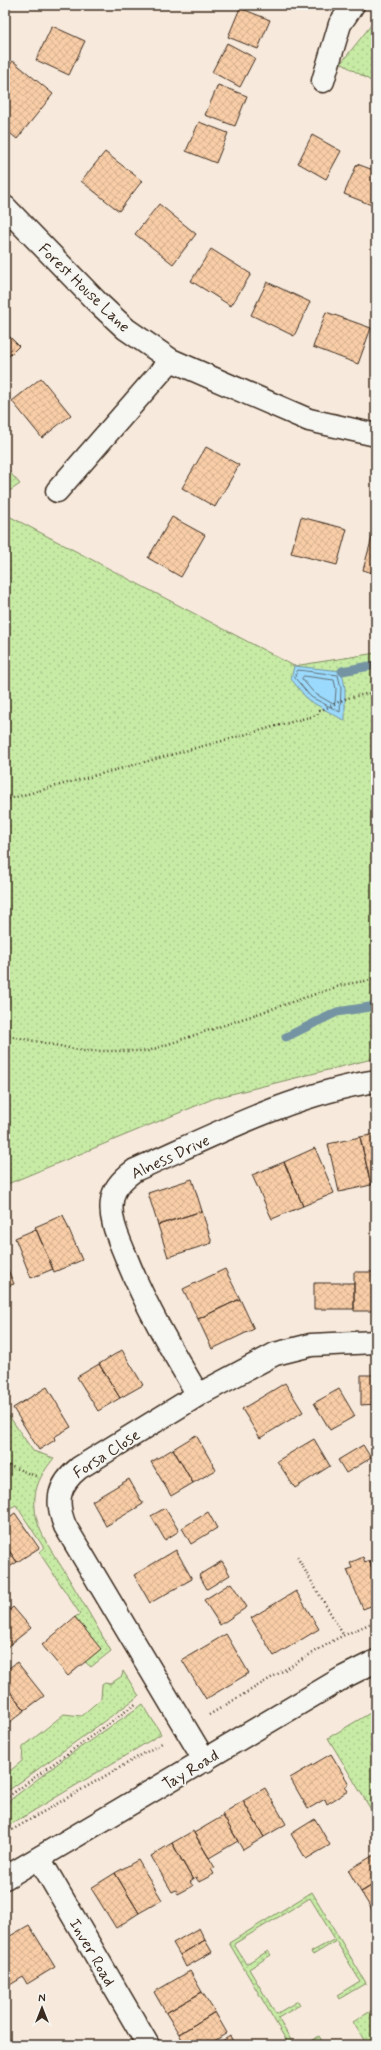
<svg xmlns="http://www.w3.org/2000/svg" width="381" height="2050" viewBox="0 0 381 2050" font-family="Mynerve,sans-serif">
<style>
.grass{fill:url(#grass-dots);stroke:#818a62}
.forest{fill:url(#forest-crowns);stroke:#818a62}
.water{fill:#9bdafc;stroke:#7594a3}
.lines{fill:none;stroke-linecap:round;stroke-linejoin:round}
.shore{stroke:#617077;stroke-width:1}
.stream{stroke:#7594a3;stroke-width:9}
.building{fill:url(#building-cross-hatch);stroke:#3b2a1e}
.minor-casing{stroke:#3b2a1e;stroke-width:25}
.path{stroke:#3b2a1e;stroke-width:2.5;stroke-dasharray:1 3;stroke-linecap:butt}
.minor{stroke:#f6f6f2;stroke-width:22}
.labels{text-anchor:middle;stroke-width:3.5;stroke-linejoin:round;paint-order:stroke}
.street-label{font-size:16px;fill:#3b2a1e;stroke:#f6f6f2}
</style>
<defs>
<pattern id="grass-dots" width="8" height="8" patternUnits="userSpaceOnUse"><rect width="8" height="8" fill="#c7eba5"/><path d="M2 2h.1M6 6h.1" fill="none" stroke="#acca8e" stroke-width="1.8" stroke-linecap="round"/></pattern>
<pattern id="forest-crowns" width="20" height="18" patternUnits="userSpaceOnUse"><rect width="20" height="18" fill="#c7eba5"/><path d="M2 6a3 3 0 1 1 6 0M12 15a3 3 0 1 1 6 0" fill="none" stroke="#acca8e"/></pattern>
<pattern id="building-cross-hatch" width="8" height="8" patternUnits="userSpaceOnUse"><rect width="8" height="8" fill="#f8cda7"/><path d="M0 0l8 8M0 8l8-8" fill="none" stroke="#d6b08f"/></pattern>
</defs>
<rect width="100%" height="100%" fill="#f7eadc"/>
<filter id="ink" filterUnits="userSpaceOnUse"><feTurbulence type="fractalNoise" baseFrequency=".025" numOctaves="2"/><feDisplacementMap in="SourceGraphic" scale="8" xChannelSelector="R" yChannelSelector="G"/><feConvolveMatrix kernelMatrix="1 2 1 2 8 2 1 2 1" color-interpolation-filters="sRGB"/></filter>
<g filter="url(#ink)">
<!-- grass -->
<path class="grass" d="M376,19v65l-35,-21z
M5,514l289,152 82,-13v405l-161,40 -210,87z
M7,1413l26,38 21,7c-12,15 -21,29 -19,50 1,23 19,46 31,66 15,25 30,51 45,77l-20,16 -6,-5 -10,-45 5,-3 -41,-62 5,-4 -28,-43 -6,3 -5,-8v-86z
M123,1671l16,25 -134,97v-18l17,-14 1,-14 41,-33 17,2 20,-17 1,-14 3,-2 5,1 12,-8z
M143,1704l18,30 -156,94v-24l60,-46z
M370,1713l6,11v94l-48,-80z
M312,1892l54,91 -27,16 -2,-4 23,-14 -24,-40 -23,14 -2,-3 24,-13 -25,-41 -76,46 12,20 22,-13 3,4 -22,14 27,45 22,-13 2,4 -22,13 16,27h-5l-60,-102z
M376,2008v37h-9l-14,-23z
M319,2036l3,5 -6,4h-10z"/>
<!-- forest -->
<path class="forest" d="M5,467l15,17 -15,10z"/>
<!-- water -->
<path class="water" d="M294,666l48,5 3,17v33l-37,-21 -17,-21z"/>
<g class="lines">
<!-- shore -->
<path class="shore" d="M298,670l40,5 3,13 -1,24 -29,-15 -16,-19z
M304,676l30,4 2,9 -1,14 -2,1 -19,-11 -12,-14z"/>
<!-- stream -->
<path class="stream" d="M342,671l34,-6
M286,1037l51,-25 39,-6"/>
</g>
<!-- building -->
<path class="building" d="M240,8l30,12 -12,29 -30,-12z
M52,26l33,15 -16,34 -33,-15z
M227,43l28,15 -15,29 -28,-15z
M13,61l40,33 -36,45 -12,-10v-58z
M218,85l29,11 -12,30 -30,-11z
M199,122l29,11 -12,30 -30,-12z
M312,135l29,16 -15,28 -28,-16z
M105,152l37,29 -23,30 -38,-30z
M357,164l19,7v30l-2,5 -30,-12z
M159,204l37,30 -23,30 -38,-30z
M211,249l40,25 -20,32 -40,-25z
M267,282l43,20 -16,34 -43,-21z
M326,312l45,16 -13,36 -45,-17z
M5,332l14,14 -14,14z
M41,378l30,37 -29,23 -30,-37z
M206,447l33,18 -24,42 -33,-19z
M172,517l33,18 -24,42 -33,-19z
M301,517l46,12 -10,36 -46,-12z
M373,534l3,1v39l-13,-4z
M376,1134v50l-5,1 -11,-48z
M360,1137l11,48 -32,7 -11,-48z
M315,1148l19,45 -31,13 -19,-44z
M284,1162l19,44 -31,13 -20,-44z
M192,1179l10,32 -44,14 -10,-32z
M202,1211l10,32 -44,14 -10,-32z
M63,1215l19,45 -28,12 -19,-45z
M36,1229l17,40 -22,9 -16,-40z
M5,1263l9,21 -9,3z
M225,1269l15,30 -42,20 -15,-30z
M354,1272h22v39h-22z
M314,1283h40v26h-40z
M240,1299l14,30 -42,20 -14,-30z
M122,1350l21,35 -23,13 -21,-34z
M99,1364l21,34 -22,13 -21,-34z
M361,1375h15v29l-15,1z
M285,1383l18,29 -43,26 -18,-29z
M47,1387l24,40 -17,10 1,3 -16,10 -26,-42z
M339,1389l16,27 -25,14 -16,-27z
M196,1435l20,35 -23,13 -20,-34z
M314,1439l16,27 -35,22 -18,-27z
M363,1445l8,13 -25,15 -8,-13z
M173,1449l20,34 -22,13 -20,-34z
M129,1479l14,25 -37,22 -14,-25z
M165,1508l14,23 -14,9 -14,-24z
M208,1512l9,16 -26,16 -9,-16z
M15,1513l24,35 -22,14 -12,-17v-25z
M5,1545l12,17 -12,8z
M176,1550l16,29 -42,24 -16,-28z
M376,1552v25l-7,-16 6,-2 -2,-5z
M363,1557l2,6 4,-2 7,16v27l-13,5 -16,-39 5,-2 -2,-5z
M222,1561l8,14 -23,14 -8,-14z
M231,1583l16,24 -27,18 -16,-25z
M296,1591l23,38 -45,27 -23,-38z
M13,1607l18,21 -24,19 -2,-2v-31z
M75,1617l26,32 -33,27 -26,-31z
M226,1634l23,39 -43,26 -24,-39z
M17,1662l27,34 -19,14 -20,-24v-15z
M5,1686l20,24 -20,16z
M331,1754l18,30 -4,3 3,4 -21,13 -2,-5 -17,10 -18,-31z
M265,1788l21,36 -22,13 -21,-36z
M243,1801l21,36 -21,13 -21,-36z
M223,1816l15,25 -29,17 -15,-25z
M315,1819l15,26 -24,14 -15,-25z
M193,1831l22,37 -4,1 3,5 -15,8 -3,-4 -3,2 -21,-37z
M172,1843l21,37 -3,2 3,4 -15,8 -2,-4 -4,2 -21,-36z
M376,1854v29l-15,9 -13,-22z
M138,1860l24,40 -23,13 -24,-40z
M115,1873l24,40 -23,15 -25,-40z
M376,1883v29l-2,1 -13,-21z
M29,1925l26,42 -28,17 -4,-7 -18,11v-49z
M199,1928l6,12 -25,15 -7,-12z
M205,1940l7,12 -26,15 -6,-12z
M190,1971l12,21 -36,21 -12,-21z
M202,1992l13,20 -36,22 -13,-21z
M215,2012l12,21 -19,12h-23l-6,-11z
M230,2036l5,9h-19z"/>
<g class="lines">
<!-- minor casing -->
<g class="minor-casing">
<path id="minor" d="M323,81l17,-57 13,-19
M5,207l91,94 30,28 45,31 138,60 67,15
M57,491l114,-131
M198,1395c-27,-46 -52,-88 -72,-138 -7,-18 -17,-37 -14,-56 1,-14 13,-24 23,-31 77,-34 157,-76 241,-89
M205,1761l-140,-235c-10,-25 -7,-41 14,-58l119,-73 77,-41 36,-9 65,-3
M39,1858l109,187
M5,1878l339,-201 32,-16"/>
</g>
<!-- path -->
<path class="path" d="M5,800l312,-85 3,-4 27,-13 29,-6
M5,1035l79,16h64l194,-66 34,-6
M5,1464l33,13
M297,1557l47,79
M209,1715l129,-77 38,-17
M5,1799l132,-96
M5,1834l157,-91"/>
<!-- minor -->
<use href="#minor" class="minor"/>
</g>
</g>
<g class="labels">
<!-- street labels -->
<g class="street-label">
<text transform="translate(85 287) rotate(44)" y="6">Forest House Lane</text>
<text transform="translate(170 1156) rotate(-25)" y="6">Alness Drive</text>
<text transform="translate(106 1453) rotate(-33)" y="6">Forsa Close</text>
<text transform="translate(190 1769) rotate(-31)" y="6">Tay Road</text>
<text transform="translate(93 1952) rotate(60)" y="6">Inver Road</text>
</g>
</g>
<!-- margin -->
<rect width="381" height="2050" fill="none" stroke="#f6f6f2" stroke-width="20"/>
<rect x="10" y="10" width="361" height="2030" fill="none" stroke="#3b2a1e" stroke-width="1.5" filter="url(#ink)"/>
<!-- north arrow -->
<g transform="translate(42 2008)" stroke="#f6f6f2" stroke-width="3" paint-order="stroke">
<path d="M0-3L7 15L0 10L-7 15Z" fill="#3b2a1e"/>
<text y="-6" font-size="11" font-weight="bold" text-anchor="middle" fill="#3b2a1e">N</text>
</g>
</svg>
